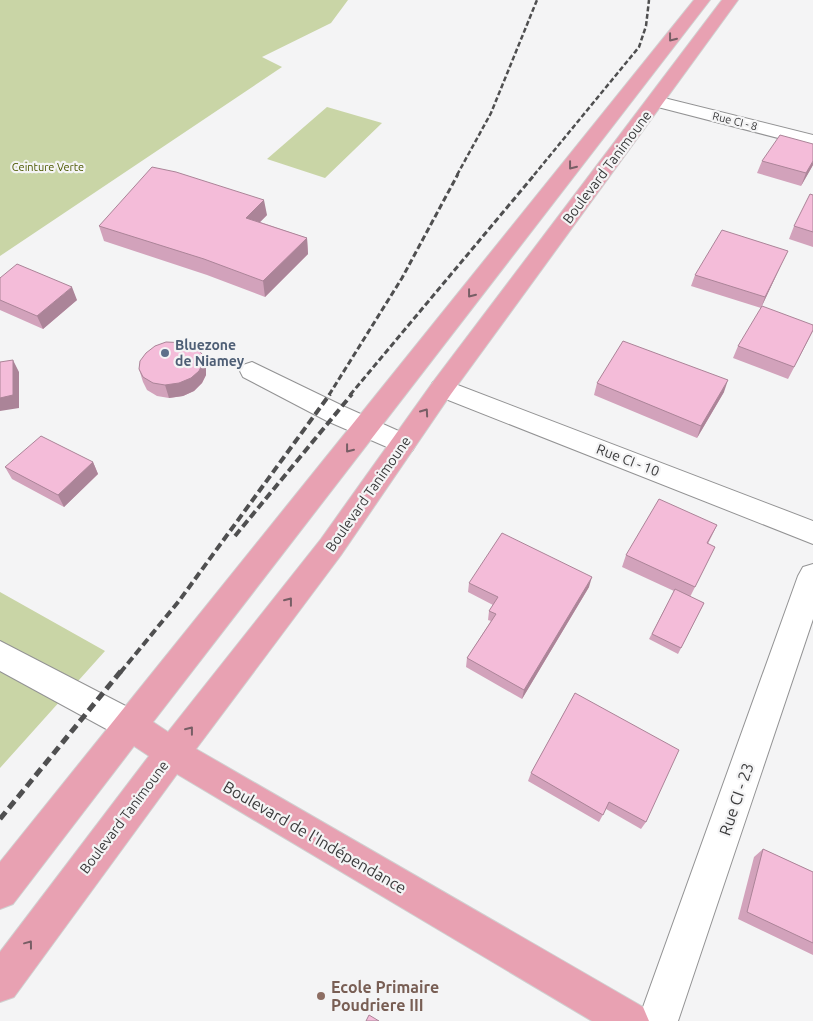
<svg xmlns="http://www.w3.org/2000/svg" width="813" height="1021" viewBox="0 0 813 1021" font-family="Ubuntu,sans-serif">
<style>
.green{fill:#c9d5a6}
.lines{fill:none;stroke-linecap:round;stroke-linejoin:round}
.minor-casing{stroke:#939394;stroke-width:2}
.major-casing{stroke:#d0d0d0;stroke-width:2}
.minor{fill:#fff;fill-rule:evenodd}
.major{fill:#e8a1b2;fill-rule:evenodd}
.rail-far3{stroke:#4f4f50;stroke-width:2.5;stroke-dasharray:5 2.5;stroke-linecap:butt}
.rail-far2{stroke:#4f4f50;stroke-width:3;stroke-dasharray:6 3;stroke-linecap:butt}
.rail-far1{stroke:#4f4f50;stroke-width:4;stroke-dasharray:8 4;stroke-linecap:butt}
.rail{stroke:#4f4f50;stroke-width:5;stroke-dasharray:9 5;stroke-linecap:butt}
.wall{fill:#d2a2bb}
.shaded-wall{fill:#ab8498}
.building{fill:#f4bcd9;stroke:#ab8498}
.oneway{stroke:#775e65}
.service-dot{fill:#5c6f8a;stroke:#f4f4f5;stroke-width:2}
.education-dot{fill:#8d6e63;stroke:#f4f4f5;stroke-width:2}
.labels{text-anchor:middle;stroke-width:4.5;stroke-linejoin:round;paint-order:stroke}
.far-street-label{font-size:11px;fill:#3a3a3b;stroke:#f4f4f5}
.far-park-label{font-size:11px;fill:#4c5900;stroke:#f4f4f5}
.street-label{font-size:14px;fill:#3a3a3b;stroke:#f4f4f5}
.service-label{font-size:14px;font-weight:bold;fill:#4e5e75;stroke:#f4f4f5;text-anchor:start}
.near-street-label{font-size:16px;fill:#3a3a3b;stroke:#f4f4f5}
.near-education-label{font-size:16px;font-weight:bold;fill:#785e54;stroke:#f4f4f5;text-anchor:start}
</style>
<rect width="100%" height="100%" fill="#f4f4f5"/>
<!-- green -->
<path class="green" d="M0,0h348l-17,23 -69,34 20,10 -282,189z
M327,107l55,16 -57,55 -58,-19z
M0,592l105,59 -105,117z"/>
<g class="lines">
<!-- minor casing -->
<g class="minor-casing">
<path id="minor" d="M656,96l157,39v12l-163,-42 -3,-4 3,-4z
M252,362l93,45 67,30 4,7 -4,7 -9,3 -76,-33 -84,-44 -3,-6 3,-6z
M442,379l371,142v23l-380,-150 -3,-6 3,-6z
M813,564v55l-135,402h-40l160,-445 5,-9z
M0,641l143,74 5,11 -5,11 -11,4 -11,-4 -121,-66z"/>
</g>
<!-- major casing -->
<g class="major-casing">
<path id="major" d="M694,0h16l-557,722 15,10 153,-193 112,-157 289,-382h16l-287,394 -110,161 -145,194 447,258 6,14h-57l-415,-247 -163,223 -14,5v-50l149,-196 -15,-10 -121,158 -13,5v-47z"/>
</g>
<!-- minor -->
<use href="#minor" class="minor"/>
<!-- major -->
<use href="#major" class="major"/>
<!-- rail-far3 -->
<path class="rail-far3" d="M457,175l34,-62 46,-113
M534,175l105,-128 7,-21 3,-26"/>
<!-- rail-far2 -->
<path class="rail-far2" d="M329,395l73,-117 56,-104
M350,395l185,-221"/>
<!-- rail-far1 -->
<path class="rail-far1" d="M235,536l117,-142
M120,673l59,-72 151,-207"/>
<!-- rail -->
<path class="rail" d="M0,819l121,-148"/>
</g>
<!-- wall -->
<path class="wall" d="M762,161l51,4 -12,21 -44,-13z
M813,195v52l-24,-8 5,-13z
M267,215l-7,7 47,16 1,16 -43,43 -58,-22 -103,-34 -5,-15z
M788,251l-5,10 -22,47 -70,-22 4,-11z
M0,278l77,22 -34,29 -43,-19z
M813,331l-25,48 -55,-21 5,-12z
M202,354l4,13v8l-4,8 -8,8 -11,5 -14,2 -12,-2 -10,-6 -4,-8 -4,-13z
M597,383l127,9 -27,46 -103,-43z
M93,462l5,12 -34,33 -52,-28 -7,-12z
M717,525l-9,19 7,3 -25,50 14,6 -26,51 -29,-15 25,-48 -52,-24 4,-12z
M469,583l120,4 -67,112 -56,-32 1,-9 24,-37 -3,-1 1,-9 4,-6 -25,-13z
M575,693l71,129 -5,7 -35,-20 -7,13 -71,-41 3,-8z
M763,849l50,23v83l-75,-36 16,-62z"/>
<!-- shaded-wall -->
<path class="shaded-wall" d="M813,161v4l-12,21 5,-13z
M264,200l3,15 -18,18 -3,-15z
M307,238l1,16 -43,43 -2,-16z
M788,251l-5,10 -22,47 4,-11z
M72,287l5,13 -34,29 -6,-13z
M202,354l4,13v8l-4,8 -8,8 -11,5 -14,2 -4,-13z
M13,360l6,12v36l-19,3v-13z
M728,380l-4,12 -27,46 4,-12z
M93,462l5,12 -34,33 -6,-12z
M592,577l-3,10 -67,112 2,-9z"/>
<!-- building -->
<path class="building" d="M780,135l33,9v17l-7,12 -44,-12z
M152,167l24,5 88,28 -18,18 61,20 -44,43 -59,-22 -105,-33z
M810,194l3,1v37l-19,-6z
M722,230l66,21 -23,46 -70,-22z
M17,264l55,23 -35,29 -37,-16v-22z
M762,306l51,19v5l-19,37 -56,-21z
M623,341l105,39 -27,46 -104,-43z
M166,342l23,1 8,5 5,6 1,9 -4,8 -8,7 -12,5 -14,2 -12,-2 -10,-6 -4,-8 1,-8 6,-8 9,-7z
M13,360v35l-13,3v-36z
M41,436l52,26 -35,33 -53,-28z
M659,499l58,26 -10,18 8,4 -20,40 -69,-32z
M502,533l90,44 -68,113 -57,-32 29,-44 -7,-3 9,-14 -29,-14z
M675,589l29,14 -23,45 -29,-14z
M575,693l104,57 -33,72 -37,-20 -6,13 -72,-42z
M763,849l50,23v71l-66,-31z
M369,1015l10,6h-13z"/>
<!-- one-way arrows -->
<defs><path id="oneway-chevron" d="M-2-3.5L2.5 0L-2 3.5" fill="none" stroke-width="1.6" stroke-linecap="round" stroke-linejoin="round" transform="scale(1.25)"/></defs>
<g class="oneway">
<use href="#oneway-chevron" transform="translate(672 38) rotate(128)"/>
<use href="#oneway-chevron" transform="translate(572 166) rotate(128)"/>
<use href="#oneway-chevron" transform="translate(471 294) rotate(128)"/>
<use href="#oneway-chevron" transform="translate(425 412) rotate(-55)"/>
<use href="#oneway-chevron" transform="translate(349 449) rotate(128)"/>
<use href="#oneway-chevron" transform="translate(289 601) rotate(-52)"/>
<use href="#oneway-chevron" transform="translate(190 730) rotate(-52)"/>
<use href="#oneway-chevron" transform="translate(29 944) rotate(-53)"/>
</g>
<!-- markers -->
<circle class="service-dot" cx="165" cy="353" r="5"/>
<circle class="education-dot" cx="321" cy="996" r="5"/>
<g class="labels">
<!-- far-street labels -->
<g class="far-street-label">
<text transform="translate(735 121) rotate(14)" y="4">Rue CI - 8</text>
</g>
<!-- far-park labels -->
<g class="far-park-label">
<text x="48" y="171">Ceinture Verte</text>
</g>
<!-- street labels -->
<g class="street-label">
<text transform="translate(607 167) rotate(-53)" y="5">Boulevard Tanimoune</text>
<text transform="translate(628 460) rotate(21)" y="5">Rue CI - 10</text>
<text transform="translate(368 494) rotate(-55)" y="5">Boulevard Tanimoune</text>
<text transform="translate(124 817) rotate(-53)" y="5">Boulevard Tanimoune</text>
</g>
<!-- service labels -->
<g class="service-label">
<text x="175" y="350">Bluezone<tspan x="175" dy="16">de Niamey</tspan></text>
</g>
<!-- near-street labels -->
<g class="near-street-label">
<text transform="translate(736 799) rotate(-71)" y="6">Rue CI - 23</text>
<text transform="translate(315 837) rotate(30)" y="6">Boulevard de l'Indépendance</text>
</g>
<!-- near-education labels -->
<g class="near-education-label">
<text x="331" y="993">Ecole Primaire<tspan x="331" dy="18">Poudriere III</tspan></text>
</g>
</g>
</svg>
